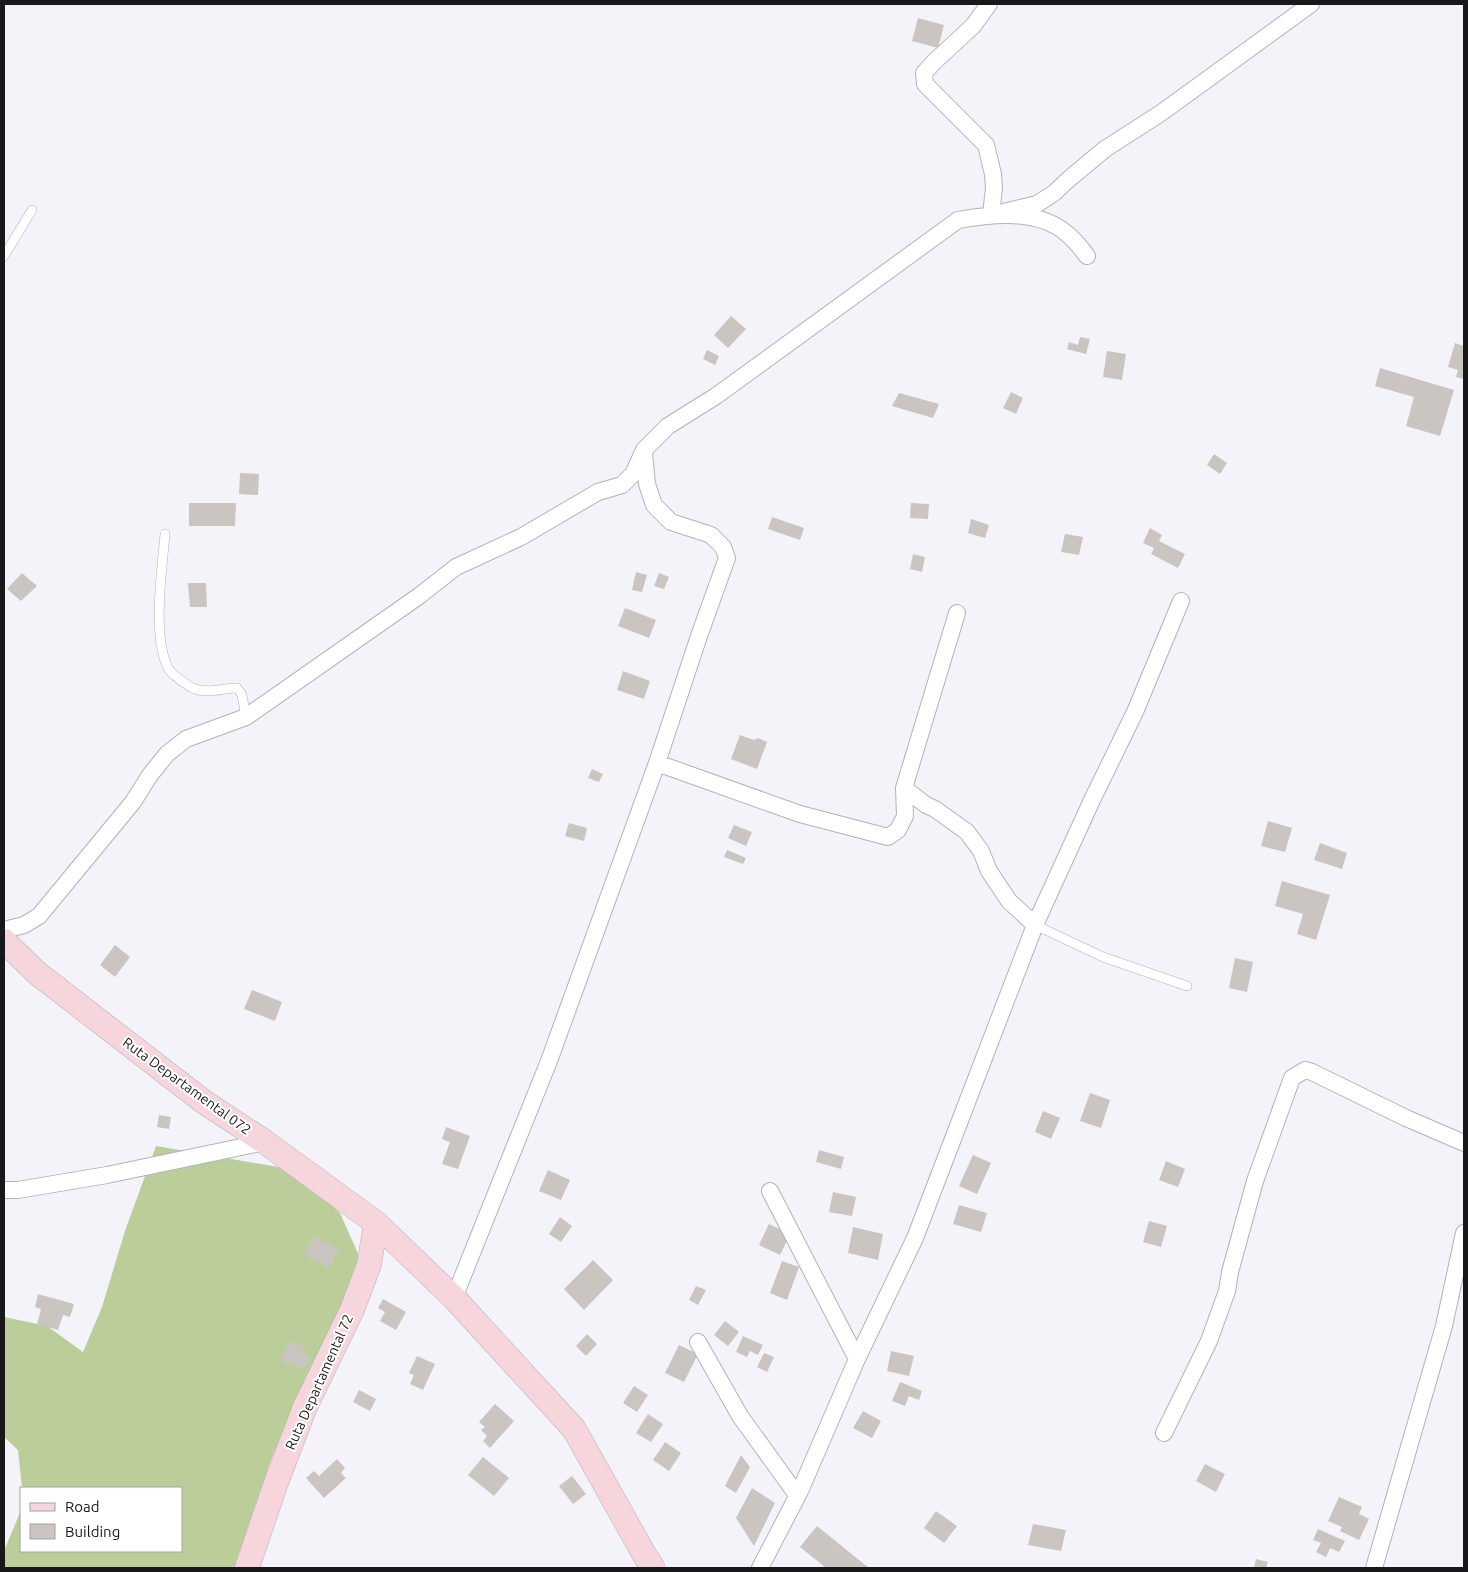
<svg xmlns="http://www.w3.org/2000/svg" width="1468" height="1572" viewBox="0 0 1468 1572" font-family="Ubuntu,sans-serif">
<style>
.forest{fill:#bbce9a}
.building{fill:#cac5c1}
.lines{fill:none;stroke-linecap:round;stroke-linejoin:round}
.service-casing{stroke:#b2b2b7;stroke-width:10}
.minor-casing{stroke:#b2b2b7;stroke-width:18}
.secondary-casing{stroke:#b2b2b7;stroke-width:25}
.service{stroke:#fff;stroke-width:9}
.minor{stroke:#fff;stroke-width:16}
.secondary{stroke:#f7d5dc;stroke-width:24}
.labels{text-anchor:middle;stroke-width:4;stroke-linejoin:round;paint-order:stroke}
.street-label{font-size:14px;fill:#18181a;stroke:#fff}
</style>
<rect width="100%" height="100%" fill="#f3f3f9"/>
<!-- forest -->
<path class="forest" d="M156,1146l134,23 50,44 20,45 -22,57 -34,70 -33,75 -37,108h-230v-17l17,-41v41h160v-63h-159l-4,-38 -14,-13v-120l43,9 36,26 19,-45 23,-76z"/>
<!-- building -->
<path class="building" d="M918,18l26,7 -6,23 -26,-7z
M731,316l15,13 -18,19 -14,-13z
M1080,337l10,2 -4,15 -19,-5 2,-7 9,3z
M1455,343l9,3v33l-8,-2 2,-7 -10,-3z
M707,350l12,6 -4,9 -12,-6z
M1107,351l19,3 -4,26 -19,-3z
M1380,368l74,22 -14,46 -34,-10 8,-29 -39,-11z
M1011,392l12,6 -7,16 -13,-6z
M899,393l40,11 -6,14 -41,-12z
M1214,454l13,9 -7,11 -13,-9z
M240,473l19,1 -1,21 -19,-1z
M189,503h47l-1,23h-46z
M911,503l18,1 -1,15 -18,-1z
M772,517l32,11 -4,12 -32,-11z
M971,519l18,6 -4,13 -17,-5z
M1150,528l12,7 -3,6 26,13 -7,14 -27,-14 3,-6 -11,-5z
M1065,534l18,3 -4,18 -18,-3z
M913,554l12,3 -3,15 -12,-3z
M636,572l11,3 -5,17 -10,-2z
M22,573l15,13 -16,15 -14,-12z
M659,573l10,4 -5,12 -10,-3z
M188,583h18l1,24h-17z
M625,608l31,12 -7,18 -31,-12z
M623,671l27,10 -6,18 -27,-9z
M740,735l14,5 4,-2 9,4 -10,27 -26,-10z
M592,769l11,5 -4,8 -11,-4z
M1268,821l24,7 -7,24 -24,-6z
M569,823l18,5 -3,13 -19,-5z
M734,825l18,7 -6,14 -18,-8z
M1320,843l27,10 -5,16 -28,-9z
M727,850l19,8 -3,6 -19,-7z
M1282,881l48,14 -14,45 -19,-6 6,-20 -28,-8z
M115,945l15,12 -15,20 -15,-12z
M1235,958l18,4 -6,30 -18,-4z
M252,990l30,12 -7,19 -31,-12z
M1090,1093l20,7 -9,28 -21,-7z
M1043,1111l17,7 -9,21 -16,-7z
M159,1115l12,2 -2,12 -12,-2z
M446,1127l24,9 -12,33 -16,-5 8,-22 -8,-3z
M819,1150l25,7 -3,12 -25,-7z
M973,1155l18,8 -14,31 -18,-8z
M1166,1161l19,8 -7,18 -19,-7z
M548,1170l22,10 -9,20 -22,-9z
M833,1192l23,5 -4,19 -23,-4z
M959,1205l28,8 -6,19 -28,-8z
M560,1217l12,9 -11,16 -12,-8z
M1149,1221l18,5 -6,21 -18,-5z
M769,1224l21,10 -10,21 -21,-10z
M853,1227l30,7 -5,26 -30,-7z
M314,1236l25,14 -10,18 -25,-14z
M593,1260l20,20 -29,30 -20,-21z
M782,1261l17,6 -12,33 -17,-7z
M696,1286l10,4 -8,15 -9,-5z
M38,1294l36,10 -4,13 -7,-2 -5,15 -21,-6 4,-15 -6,-2z
M383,1299l23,13 -10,18 -16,-9 5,-9 -7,-4z
M725,1321l14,11 -11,14 -14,-11z
M587,1334l10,10 -11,12 -10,-10z
M743,1336l20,9 -5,10 -8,-4 -3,6 -11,-5z
M289,1341l16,6 -3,6 7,3 -5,13 -23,-8z
M679,1345l19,9 -14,28 -19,-9z
M891,1351l23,5 -5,20 -22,-5z
M764,1353l10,4 -7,15 -10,-5z
M417,1356l18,8 -12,26 -13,-6 4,-9 -5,-2z
M900,1382l22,9 -3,9 -10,-4 -4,10 -13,-5z
M634,1386l14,9 -11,17 -14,-9z
M359,1390l17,9 -6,12 -17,-9z
M495,1404l19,17 -24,27 -7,-7 4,-5 -6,-6 4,-3 -6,-5z
M863,1411l18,10 -9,17 -19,-10z
M648,1414l15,10 -12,18 -15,-9z
M665,1442l16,11 -12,18 -16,-11z
M741,1455l9,12 -14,26 -11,-7z
M483,1457l26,21 -15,18 -26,-21z
M337,1459l8,9 -4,5 5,5 -22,20 -18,-20 8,-7 5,5z
M1205,1464l20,10 -9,18 -20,-11z
M572,1476l14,18 -13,10 -14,-18z
M752,1488l23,15 -21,43 -18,-28z
M1339,1497l23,10 -3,7 10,5 -10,21 -19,-9 2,-4 -14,-6z
M936,1511l21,15 -13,17 -20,-15z
M1033,1524l33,6 -5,21 -33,-6z
M817,1526l52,42h-43l-26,-21z
M1318,1529l27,12 -6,11 -9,-4 -4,9 -10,-5 5,-9 -8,-3z
M1256,1559l12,3 -2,6h-12z"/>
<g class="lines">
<!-- service casing -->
<g class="service-casing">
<path id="service" d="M4,256l28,-46
M165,534c-3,36 -13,102 3,134 3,6 20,18 27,21 13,5 28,-1 42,-1l5,7 4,22
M1035,925l68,32 84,29"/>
</g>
<!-- minor casing -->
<g class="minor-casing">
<path id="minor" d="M989,4l-16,22 -39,36 -10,11 1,11 61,61 7,29 1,14 -3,27 46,-11 17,-11 15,-14 36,-30 56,-36 150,-109
M657,763l143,51 88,23 10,-7 7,-14 -1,-28 53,-175
M904,788l22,17 9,4 32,23 14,19 8,20 20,30 26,24
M4,930l20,-5 15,-9 94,-114 17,-27 17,-21 19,-15 60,-22 173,-121 37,-29 65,-30 77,-45 24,-7 11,-11 11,-24 24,-24 48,-30 242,-176c35,-6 79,-11 108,13 8,6 15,15 21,23
M4,1190h14l89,-15 158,-33
M770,1191l87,168
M454,1298l95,-237 108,-298 42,-127 28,-78 -4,-11 -12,-12 -40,-13 -17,-17 -7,-21 -3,-31
M698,1342l42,74 57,79
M1164,1433l45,-92 18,-50 3,-19 25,-91 37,-103 13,-8 7,2 94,46 58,25
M760,1568l40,-77 57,-132 58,-121 120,-313 57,-125 43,-88 46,-111
M1374,1568l70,-242 20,-93"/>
</g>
<!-- secondary casing -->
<g class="secondary-casing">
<path id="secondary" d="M4,941l33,32 167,129 61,40 111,81 78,75 120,131 70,125 9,14
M247,1568l29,-85 29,-76 47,-97 17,-45 7,-42"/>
</g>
<!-- service -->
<use href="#service" class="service"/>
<!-- minor -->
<use href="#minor" class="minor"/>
<!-- secondary -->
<use href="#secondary" class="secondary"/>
</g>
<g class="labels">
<!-- street labels -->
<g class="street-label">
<text transform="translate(187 1086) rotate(36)" y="5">Ruta Departamental 072</text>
<text transform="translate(319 1382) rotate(-66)" y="5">Ruta Departamental 72</text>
</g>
</g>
<!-- border -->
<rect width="1468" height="1572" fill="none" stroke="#18181a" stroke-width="10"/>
<!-- legend -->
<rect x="20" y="1487" width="162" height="65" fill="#ffffff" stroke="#a3a3a3"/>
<rect x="30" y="1503" width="25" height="8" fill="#f7d5dc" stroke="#a3a3a3"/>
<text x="65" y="1512" font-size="15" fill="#18181a">Road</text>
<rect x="30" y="1524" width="25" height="15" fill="#cac5c1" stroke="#a3a3a3"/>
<text x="65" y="1537" font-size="15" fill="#18181a">Building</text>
</svg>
